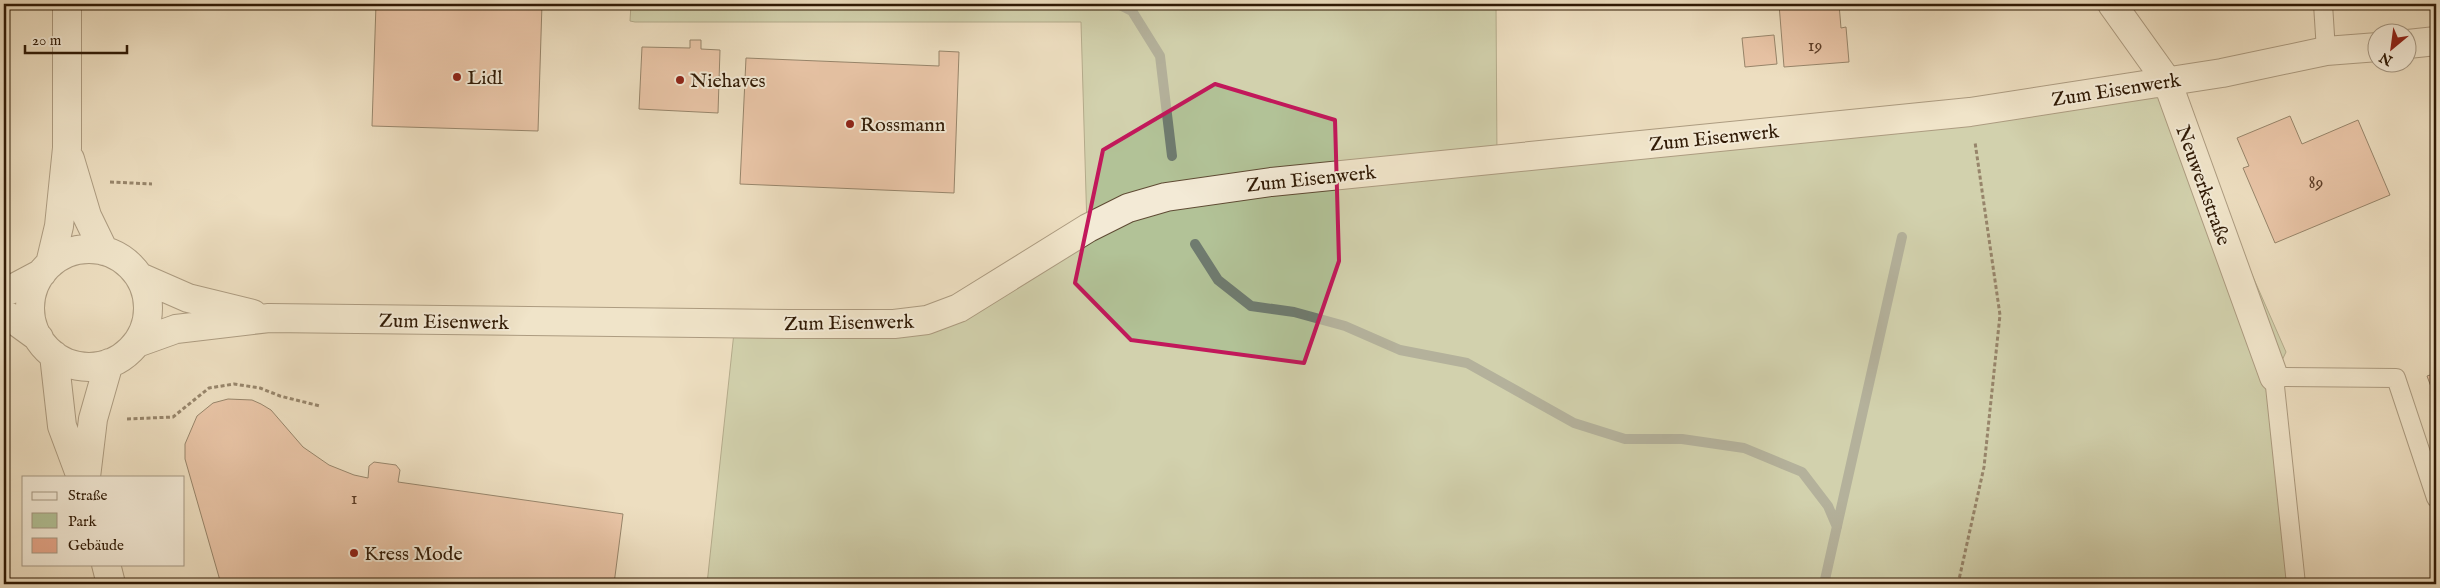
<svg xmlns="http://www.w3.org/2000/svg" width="2440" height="588" viewBox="0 0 2440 588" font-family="'IM FELL English',serif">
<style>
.green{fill:#b2c297;stroke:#716e4e}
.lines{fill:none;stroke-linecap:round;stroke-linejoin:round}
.stream{stroke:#6f7b6f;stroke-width:10}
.building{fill:#e5a689;stroke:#301a05}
.service-casing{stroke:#5f4b34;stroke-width:20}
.minor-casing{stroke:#5f4b34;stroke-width:30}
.path{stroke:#301a05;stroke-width:3;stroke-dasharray:4 2.5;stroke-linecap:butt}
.service{stroke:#f3ead6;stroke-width:18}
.minor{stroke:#f3ead6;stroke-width:28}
.marked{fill:none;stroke:#c2185b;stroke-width:4;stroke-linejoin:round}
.poi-dot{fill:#8f2418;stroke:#f3ead6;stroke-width:2}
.labels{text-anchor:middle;stroke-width:4;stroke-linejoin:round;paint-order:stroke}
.number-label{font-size:18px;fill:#5d3d26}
.poi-label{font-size:20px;fill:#301a05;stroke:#f3ead6;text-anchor:start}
.street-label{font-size:20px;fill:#301a05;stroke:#f3ead6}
</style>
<rect width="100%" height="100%" fill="#eddec0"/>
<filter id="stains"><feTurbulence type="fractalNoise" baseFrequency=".004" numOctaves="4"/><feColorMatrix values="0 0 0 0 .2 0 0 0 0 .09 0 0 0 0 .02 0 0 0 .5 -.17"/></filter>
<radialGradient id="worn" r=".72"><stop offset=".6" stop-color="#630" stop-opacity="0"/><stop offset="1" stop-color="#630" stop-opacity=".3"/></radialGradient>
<!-- green -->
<path class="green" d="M631,4h865l1,155 670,-78 119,271 -12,25 22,207h-1589l28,-261 192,-3 160,-92 -6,-206h-446l-5,-1z"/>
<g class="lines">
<!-- stream -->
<path class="stream" d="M1118,4l14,7 28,45 12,100
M1195,244l23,36 33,26 43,6 51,14 55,24 67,13 107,60 51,16h57l62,9 58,24 26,34 9,21
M1824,584l78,-347"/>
</g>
<!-- building -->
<path class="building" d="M376,4h166l-4,127 -166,-5z
M1779,4h60l2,24 5,-1 3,35 -65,5z
M1774,35l3,29 -32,3 -3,-29z
M690,40h11v9l19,1 -2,63 -79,-4 3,-62 48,1z
M939,51l20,1 -5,141 -214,-9 6,-126 193,8z
M2290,116l12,28 56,-24 32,75 -115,48 -32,-75 6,-2 -12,-28z
M2436,373v27l-9,-24z
M228,399l24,1 9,4 10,6 32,37 26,18 25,10 14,3 1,-12 5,-4 22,3 4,5 -2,12 225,32 -9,70h-393l-36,-125v-15l12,-28 16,-13z"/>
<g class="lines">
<!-- service casing -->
<g class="service-casing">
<path id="service" d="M2323,4l3,47
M2296,584l-22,-207 122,1 40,120"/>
</g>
<!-- minor casing -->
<g class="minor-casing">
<path id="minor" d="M2112,4l55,77 107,296
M2408,44l28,-3
M70,159l17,57 17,35
M30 308a59 59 0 1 1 118 0a59 59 0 1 1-118 0Z
M50,264l9,-38 8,-78v-144
M140,277l48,21 65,16
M4,291l6,-1 32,-17
M4,316l6,1 29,21
M137,343l39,-14 93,-11 521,6h104l33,-4 32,-12 129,-80 40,-20 38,-11 105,-15 699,-70 252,-39 104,-22 52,-4
M54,355l8,71 19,51
M86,477l7,-58 16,-56
M106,564l5,20"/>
</g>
<!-- path -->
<path class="path" d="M110,182l42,2
M127,419l46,-2 36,-29 25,-4 26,4 20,8 40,10
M1958,584l26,-117 16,-152 -25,-173"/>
<!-- service -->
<use href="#service" class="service"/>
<!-- minor -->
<use href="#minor" class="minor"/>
</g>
<!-- marked area -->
<path d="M0 0H2440V588H0ZM1215,84l120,36 4,141 -35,102 -173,-23 -56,-57 28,-133z" fill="#eddec0" fill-opacity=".55" fill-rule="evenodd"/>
<path class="marked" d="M1215,84l120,36 4,141 -35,102 -173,-23 -56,-57 28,-133z"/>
<!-- markers -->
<g class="poi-dot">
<circle cx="457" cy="77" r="5"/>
<circle cx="680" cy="80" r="5"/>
<circle cx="850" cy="124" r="5"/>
<circle cx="354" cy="553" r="5"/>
</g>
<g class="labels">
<!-- number labels -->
<g class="number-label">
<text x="1815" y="51">19</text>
<text x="2316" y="188">89</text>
<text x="354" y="504">1</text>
</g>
<!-- poi labels -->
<g class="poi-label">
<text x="467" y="84">Lidl</text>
<text x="690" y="87">Niehaves</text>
<text x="860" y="131">Rossmann</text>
<text x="364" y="560">Kress Mode</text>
</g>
<!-- street labels -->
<g class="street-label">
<text transform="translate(2116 89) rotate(-9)" y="7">Zum Eisenwerk</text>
<text transform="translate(1714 137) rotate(-6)" y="7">Zum Eisenwerk</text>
<text transform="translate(1311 178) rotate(-6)" y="7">Zum Eisenwerk</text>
<text transform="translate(2204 185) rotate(70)" y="7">Neuwerkstraße</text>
<text transform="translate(444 321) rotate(1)" y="7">Zum Eisenwerk</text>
<text transform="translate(849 322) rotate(-1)" y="7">Zum Eisenwerk</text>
</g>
</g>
<!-- margin -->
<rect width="2440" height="588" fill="none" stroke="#eddec0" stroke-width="20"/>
<rect x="5" y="5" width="2430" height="578" fill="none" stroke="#301a05" stroke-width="2.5"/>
<rect x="10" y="10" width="2420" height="568" fill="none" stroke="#301a05"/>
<!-- legend -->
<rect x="22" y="476" width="162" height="90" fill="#f3ead6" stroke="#a59782"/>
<rect x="32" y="492" width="25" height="8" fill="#f3ead6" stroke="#a59782"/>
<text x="68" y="500" font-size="15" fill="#301a05">Straße</text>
<rect x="32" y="513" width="25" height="15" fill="#b2c297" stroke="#a59782"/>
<text x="68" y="526" font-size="15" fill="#301a05">Park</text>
<rect x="32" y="538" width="25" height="15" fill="#e5a689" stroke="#a59782"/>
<text x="68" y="550" font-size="15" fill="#301a05">Gebäude</text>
<!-- north arrow -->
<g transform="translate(2392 48) rotate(209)"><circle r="24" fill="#f3ead6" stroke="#a59782"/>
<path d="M0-4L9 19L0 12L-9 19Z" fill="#8f2418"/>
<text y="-8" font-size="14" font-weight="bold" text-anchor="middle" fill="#301a05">N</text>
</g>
<!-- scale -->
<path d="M25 45v8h102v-8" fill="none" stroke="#301a05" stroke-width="2.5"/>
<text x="32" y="45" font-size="15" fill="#301a05" stroke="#f3ead6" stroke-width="4" paint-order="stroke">20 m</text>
<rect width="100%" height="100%" filter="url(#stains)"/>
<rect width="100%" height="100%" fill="url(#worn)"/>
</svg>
